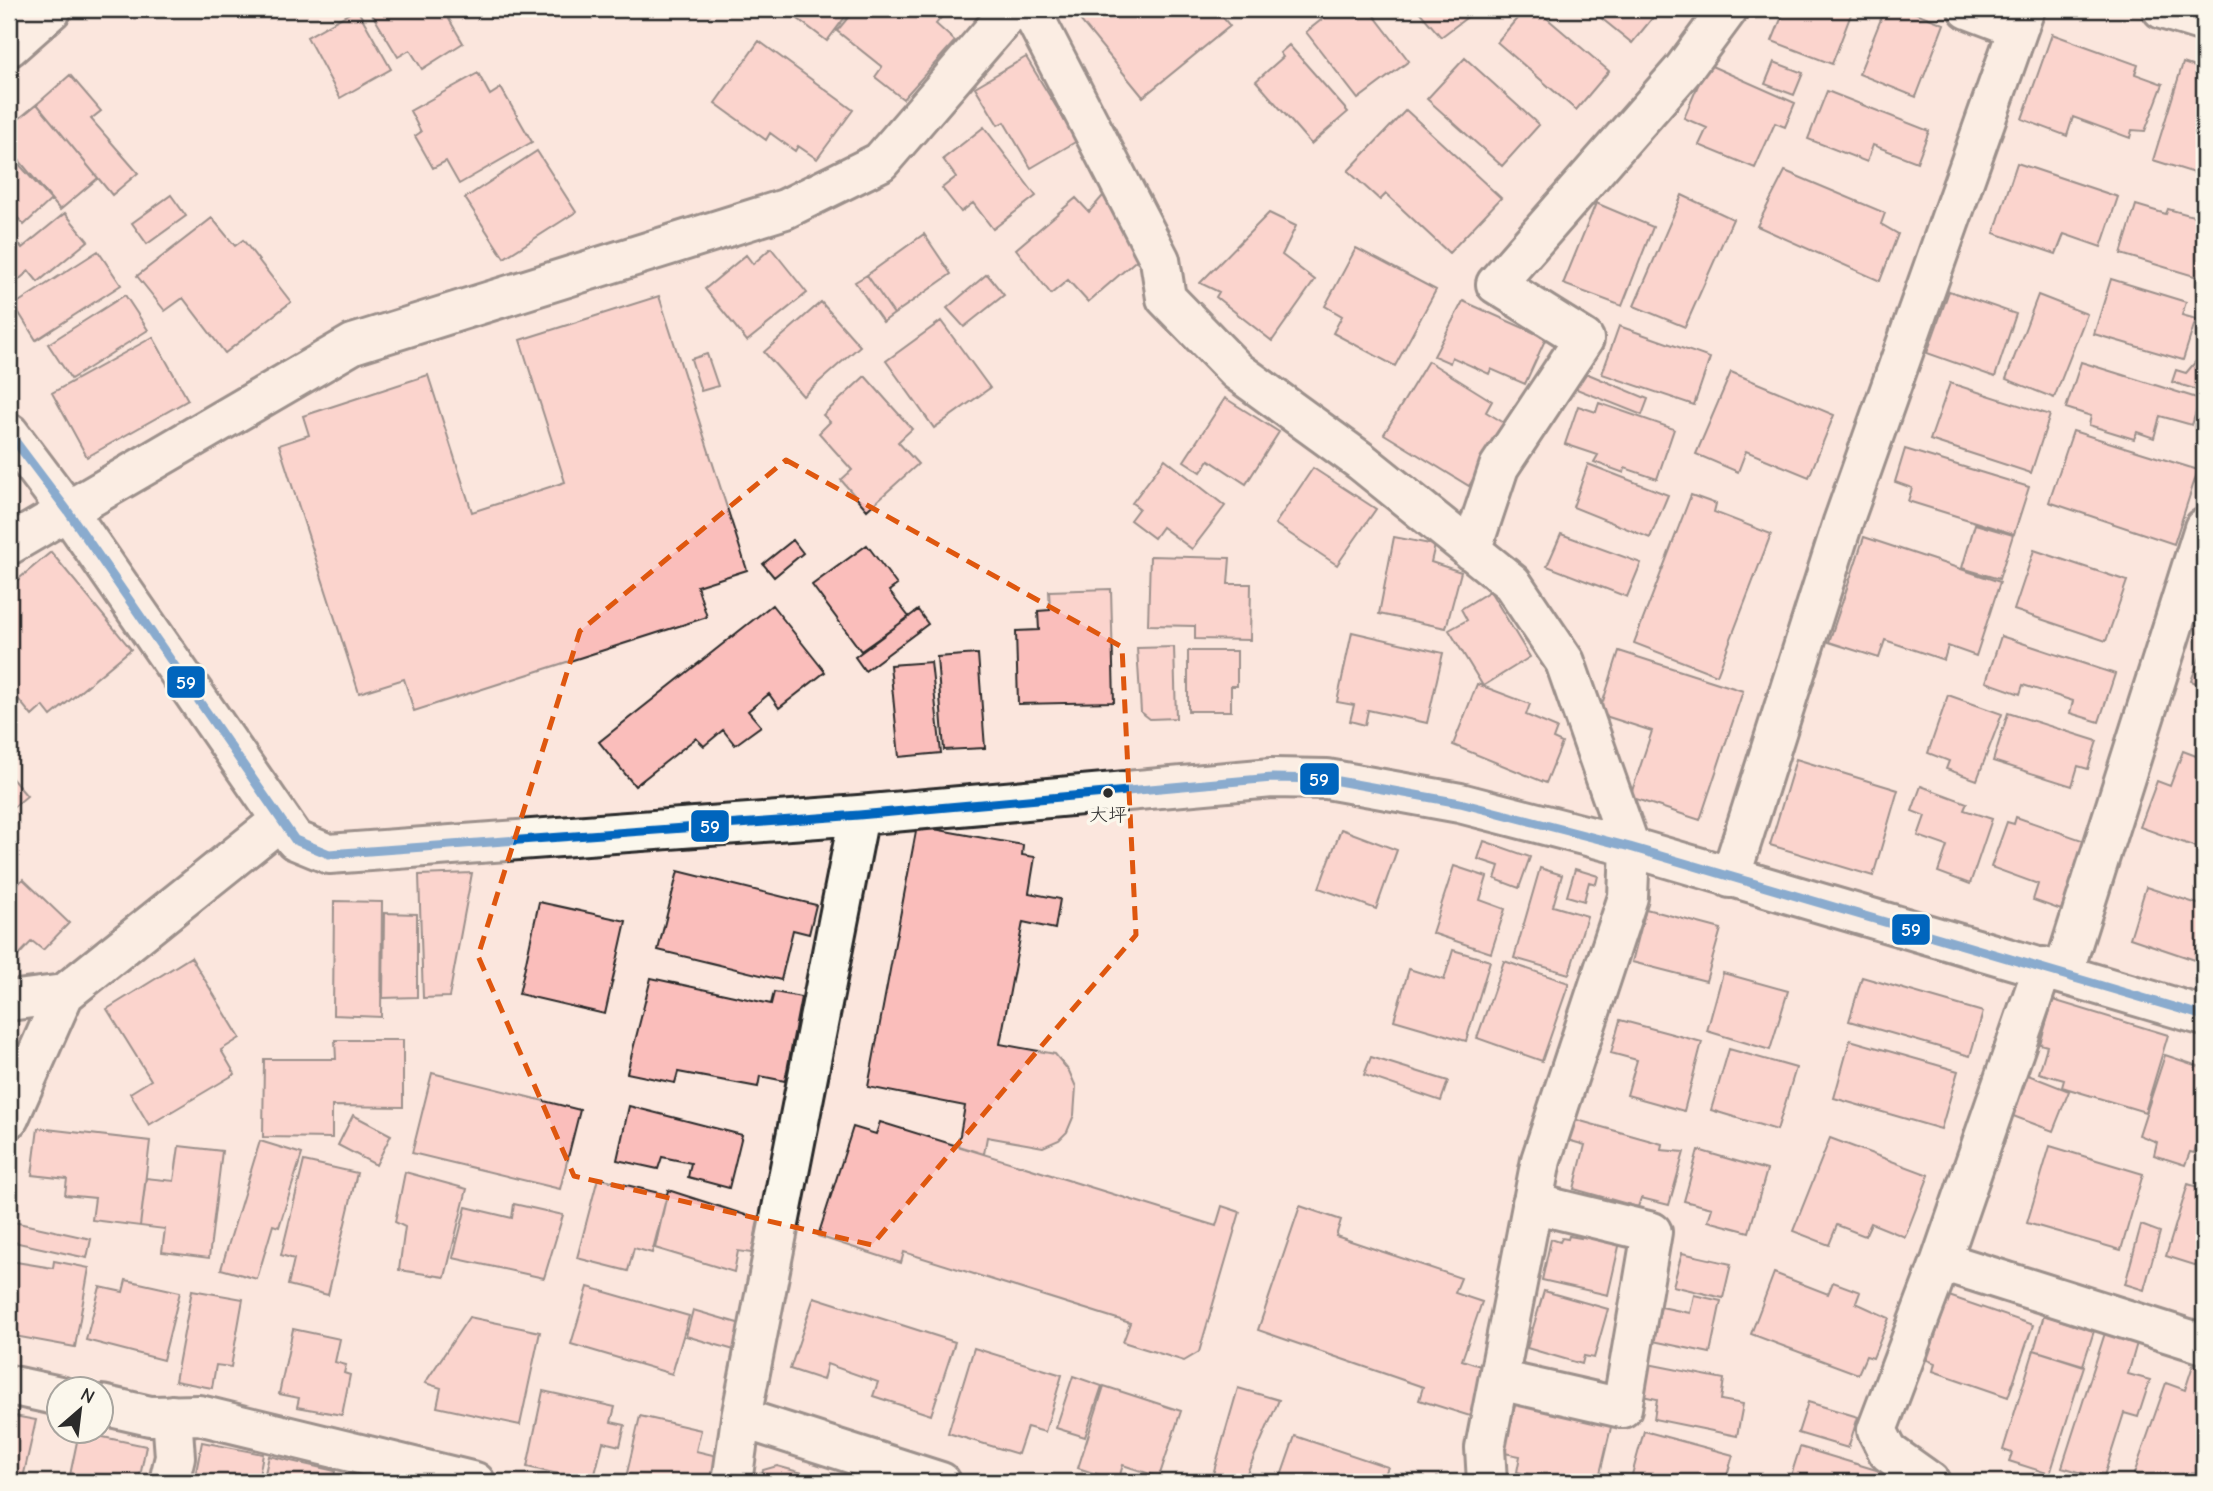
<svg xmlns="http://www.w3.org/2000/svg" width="2213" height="1491" viewBox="0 0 2213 1491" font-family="'Comic Neue','Klee One',sans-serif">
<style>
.building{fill:#fabebb;stroke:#2b2b2b;stroke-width:2}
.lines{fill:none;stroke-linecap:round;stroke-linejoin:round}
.street-casing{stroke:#2b2b2b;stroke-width:44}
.secondary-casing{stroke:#2b2b2b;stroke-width:44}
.street{stroke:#fbf7ec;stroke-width:38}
.secondary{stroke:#fbf7ec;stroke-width:38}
.bus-1-casing{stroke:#fbf7ec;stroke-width:14}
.bus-1{stroke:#0065bd;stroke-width:9}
.marked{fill:none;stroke:#df570e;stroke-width:5;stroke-dasharray:14 9;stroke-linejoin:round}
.bus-dot{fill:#2b2b2b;stroke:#fbf7ec;stroke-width:2.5}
.labels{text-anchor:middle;stroke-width:7;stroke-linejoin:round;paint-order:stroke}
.bus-label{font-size:19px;fill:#2b2b2b;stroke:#fbf7ec}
.line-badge{stroke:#fbf7ec;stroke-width:2.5}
.badge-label{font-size:19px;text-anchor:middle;font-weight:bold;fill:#fff}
</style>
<rect width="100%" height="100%" fill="#fbe6dd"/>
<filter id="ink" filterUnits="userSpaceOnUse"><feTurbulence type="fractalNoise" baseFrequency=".0143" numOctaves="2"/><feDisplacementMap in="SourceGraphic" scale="14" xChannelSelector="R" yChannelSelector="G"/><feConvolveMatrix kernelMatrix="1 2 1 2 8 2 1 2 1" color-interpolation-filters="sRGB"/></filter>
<g filter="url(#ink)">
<!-- building -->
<path class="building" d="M357,9l34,60 -51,29 -33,-61z
M369,9h74l20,34 -41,26 -12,-19 -12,7z
M785,9h66l-24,32z
M855,9h83l6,5 -8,10 19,17 -52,58 -28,-22 7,-10 -45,-36z
M1094,9h70l4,5 7,-5h41l14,17 -87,71 -63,-77z
M1335,9h34l40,52 -51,38 -52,-67z
M1417,9h61l-37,28z
M1525,9h11l73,62 -33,39 -79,-68z
M1590,9h70l-28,34z
M1785,9h68l-21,55 -60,-23z
M1885,9h21l38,15 -28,73 -57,-23z
M2052,34l86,31 -3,9 28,10 -18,47 -13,-1 -2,8 -57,-21 -6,19 -45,-17z
M759,41l94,69 -36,49 -19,-13 -3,5 -25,-18 -4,7 -51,-37z
M1289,45l59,67 -37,32 -55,-63 27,-24 -3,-4z
M1026,57l51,84 -46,27 -27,-46 -6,3 -23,-38z
M1465,58l74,67 -37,41 -75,-67z
M1774,62l29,11 -9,22 -29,-11z
M2183,63l21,7v106l-51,-16z
M1707,64l88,39 -10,24 -10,-4 -20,45 -56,-23 8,-17 -23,-10z
M478,73l12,22 11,-7 31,54 -73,42 -13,-23 -13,7 -18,-32 6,-4 -11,-21z
M70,75l31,36 -10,8 47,54 -26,22 -75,-91z
M1827,91l102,40 -12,31 -44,-17 -6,17 -59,-23z
M37,104l61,74 -38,32 -51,-62v-21z
M1406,110l95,88 -52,55 -63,-59 -6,6 -32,-29z
M984,127l52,69 -43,33 -20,-26 -12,9 -19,-24 14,-11 -13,-18z
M537,151l39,61 -72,46 -39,-60z
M9,153l42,47 -27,25 -15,-17z
M2017,163l101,34 -17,50 -37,-13 -8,20 -62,-21z
M1785,171l100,42 -4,11 17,10 -18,47 -123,-55z
M1108,190l32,67 -52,45 -20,-22 -17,14 -35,-45 60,-51 13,14z
M171,195l15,21 -39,28 -15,-21z
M1682,195l51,24 -48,108 -51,-21z
M1596,203l57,24 -31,79 -59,-22z
M2136,205l30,9 2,-5 36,10v60l-83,-25z
M65,213l23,28 -50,41 -9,-11 -20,17v-56l13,16z
M1269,213l27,13 -14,29 33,25 -43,61 -56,-44 3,-5 -19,-9z
M212,218l23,28 8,-6 48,62 -66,51 -42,-55 -18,13 -28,-35z
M924,234l27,40 -57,40 -27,-39z
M771,248l36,45 -60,48 -42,-52 41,-34 7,9z
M1356,248l80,42 -41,76 -62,-33 9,-17 -17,-10z
M98,251l23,34 -85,55 -22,-35z
M987,274l17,21 -40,32 -17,-19z
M867,275l27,39 -11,8 -28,-40z
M2111,279l75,23 -4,13 14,4 -13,41 -89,-26z
M1949,291l67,23 -21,63 -68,-24z
M125,295l23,35 -77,49 -23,-35z
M2038,295l49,19 -33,84 -48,-19z
M659,296l88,274 -50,16 10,31 -293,94 -10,-32 -45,14 -80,-248 30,-10 -6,-19 125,-41 44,137 93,-30 -45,-142z
M1463,301l83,37 -21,46 -34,-15 -2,5 -37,-17 -2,6 -16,-7z
M821,302l39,44 -57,50 -39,-44z
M941,321l49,67 -56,40 -48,-67z
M1619,326l91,32 -16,47 -92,-31z
M153,337l35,63 -101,57 -35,-64z
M707,354l11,32 -17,5 -10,-32z
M2197,360l7,3v29l-32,-10 4,-12 10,3z
M1428,361l64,40 -6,11 20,12 -37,62 -85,-52z
M2081,362l119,37 -8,26 -32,-9 -6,22 -17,-6 -3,7 -45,-14 2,-9 -25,-8z
M1581,371l67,28 -6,16 -68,-27z
M1731,372l103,43 -25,62 -63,-26 -8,21 -42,-18z
M865,376l47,53 -14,13 20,22 -51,46 -26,-30 11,-10 -33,-37 11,-11 -7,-7z
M1950,383l100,32 -19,58 -101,-33z
M1225,398l54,34 -33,52 -37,-24 -8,12 -17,-11z
M1599,403l75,26 -17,50 -32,-11 -1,5 -30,-11 4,-7 -33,-11 13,-38 18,6z
M2073,431l125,39 -24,74 -125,-42z
M1905,449l124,38 -15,47 -106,-33 4,-13 -17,-6z
M1165,459l60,47 -33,43 -30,-22 -8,11 -24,-18 9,-12 -7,-5z
M1588,464l80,31 -18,43 -77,-31z
M1313,468l63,41 -39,56 -62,-41z
M1691,495l25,9 -2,8 57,22 -54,141 -83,-32z
M1975,524l38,11 -14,44 -37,-11z
M1561,534l80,29 -14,34 -80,-31z
M1394,537l41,8 -4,17 30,10 -15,56 -67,-14z
M1864,537l136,45 -24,74 -28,-10 -4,14 -59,-20 -6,18 -50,-16z
M793,540l10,13 -29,24 -11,-13z
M867,545l30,40 -8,6 20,26 -48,34 -49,-66z
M2034,550l93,31 -21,60 -92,-31z
M51,552l80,97 -80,67 -8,-10 -11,10 -23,-28v-21l3,-2 -3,-4v-74z
M1150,556l80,2 -2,26h23l-1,56 -55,-1v-13l-47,-1z
M1111,589l3,113 -96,2 -2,-73 23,-1 -1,-19 12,-1 -1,-19z
M1490,591l40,66 -47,29 -34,-56 18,-10 -6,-11z
M772,605l53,67 -46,36 -10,-14 -21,17 13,15 -26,19 -12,-15 -19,16 -8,-8 -61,48 -36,-44z
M918,610l10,14 -63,47 -10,-14z
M1352,632l91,21 -16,70 -59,-13 -3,15 -15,-4 4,-16 -17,-3z
M2001,636l114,38 -16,48 -29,-9 3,-12 -50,-16 -3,9 -34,-12z
M2204,646v40l-13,-5z
M1174,647l2,71 -26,1 -9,-7 -4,-64z
M1188,651h49v35h-6v25h-43z
M1619,651l124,40 -43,129 -70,-23 22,-66 -53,-17z
M978,654l7,94 -41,2 -7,-93z
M931,662l10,91 -42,4 -9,-92z
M1477,684l53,20 -4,11 31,13 -4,11 9,4 -16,40 -93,-38z
M1948,695l54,19 -25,66 -31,-11 3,-8 -21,-8z
M2008,713l89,28 -9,28 -10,-3 -6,20 -79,-25z
M2183,751l21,8v91l-64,-23 17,-46 13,5z
M1796,759l102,31 -25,86 -103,-31z
M9,775l18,21 -18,15z
M1921,786l46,17 -3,7 28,9 -22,65 -32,-12 9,-26 -29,-10 7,-20 -13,-5z
M2016,817l69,24 -24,69 -28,-10 5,-16 -47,-17 16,-45 7,2z
M917,826l106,19 -1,10 13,2 -6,36 31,6 -5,30 -32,-7 -23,122 55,10 14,17 7,16 -2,28 -7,17 -8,8 -16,7 -56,-10 -3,17 -26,-8 7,-40 -97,-19z
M1341,829l56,21 -21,59 -57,-21z
M1484,841l46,16 -11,31 -24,-9 4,-13 -21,-7z
M1454,866l33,11 -7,23 25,9 -14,44 -59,-20z
M1540,868l22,7 -9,31 34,10 -18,58 -55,-16z
M1575,869l23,7 -2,8 -7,-2 -5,19 -17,-5z
M678,871l138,34 -7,29 -16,-4 -12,50 -123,-30z
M472,873l-23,124 -26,1 -4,-123z
M23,879l46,44 -26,27 -11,-9 -18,19 -5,-5v-62z
M2146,887l58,19v57l-74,-25z
M334,901l48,1 -1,115 -48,-2z
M539,902l87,19 -21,93 -86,-20z
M1646,909l75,20 -15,52 -74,-19z
M384,913l33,1v83l-34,1z
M1453,950l37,11 -24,80 -72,-21 15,-51 35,11z
M191,957l49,81 -19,12 14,24 -86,51 -19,-32 21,-13 -44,-71z
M1504,961l65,22 -27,78 -65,-23z
M1723,973l65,18 -18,59 -63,-19z
M1862,977l121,35 -13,44 -121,-35z
M651,978l120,26 3,-12 27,5 -16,84 -25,-5 -2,11 -80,-15 -3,11 -48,-10z
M2053,1000l115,35 -23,77 -83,-25 2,-7 -25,-7 8,-27 -7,-2z
M1620,1020l82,22 -18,69 -57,-16 10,-35 -26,-7z
M335,1040h68v67l-71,-1v32l-69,-1 1,-78h72z
M1850,1040l108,31 -17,58 -107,-31z
M1729,1049l67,19 -19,62 -66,-20z
M2165,1055l39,13v55l-10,30 -4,-1 -5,13 -31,-10 3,-13 -18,-7z
M1371,1057l77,24 -7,20 -77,-26z
M432,1073l148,37 -20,79 -148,-36z
M2028,1075l41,16 -16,40 -40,-15z
M629,1106l113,29 -13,53 -41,-11 3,-14 -29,-6 -4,12 -41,-9z
M353,1115l38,20 -15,30 -38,-20z
M1570,1118l92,26 -1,6 23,2 -15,53 -28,-7 -3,9 -64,-18 11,-44 -21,-6z
M880,1122l336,104 6,-20 18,6 -41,140 -15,9 -61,-19 7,-19 -226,-71 -3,11 -83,-27 35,-109 23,7z
M38,1128l112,13 -10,85 -48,-6 3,-22 -30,-3 2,-16 -35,-4z
M1830,1138l99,37 -24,62 -34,-14 -6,13 -28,-11 -8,20 -36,-14z
M260,1141l42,13 -23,73 -6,-2 -16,54 -36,-10z
M179,1146l43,5 -13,107 -47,-6 3,-23 -25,-3 6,-48 28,3z
M2050,1146l93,28 -22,76 -94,-27z
M1698,1150l69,20 -18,62 -41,-11 4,-13 -28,-7z
M304,1161l53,12 -29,122 -40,-10 6,-26 -13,-4z
M405,1172l62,17 -22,88 -46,-7 6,-43 -10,-5z
M598,1178l69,17 -15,58 -18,-5 -6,23 -51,-13z
M2188,1184l16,5v79l-38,-12z
M668,1190l90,29 -6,34 -14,-2 -4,21 -79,-24z
M514,1204l49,11 -19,63 -91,-20 13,-51 46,11z
M1300,1206l41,14 -5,16 125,42 -6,15 27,9 -20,58 21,7 -13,49 -51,-16 4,-13 -165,-57z
M9,1221l82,18 -4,19 -78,-17z
M2141,1225l19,7 -16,58 -19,-6z
M1582,1233l38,9 -12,53 -66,-15 9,-41 9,3 2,-4 6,1 1,-3 12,2z
M1682,1253l49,11 -8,34 -50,-12z
M10,1261l43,7 1,-7 35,7 -14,79 -66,-12z
M1774,1273l54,21 5,-12 27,10 -4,11 33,15 -16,40 -7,-2 -8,18 -107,-40z
M126,1280l54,12 -17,68 -77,-20 14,-53 23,5z
M588,1287l101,29 -17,58 -101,-30z
M192,1290l51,9 -12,68 -15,-2 -4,23 -37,-7z
M1544,1291l64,18 -14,49 -10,-2 -2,8 -55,-16z
M1694,1295l27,6 -11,52 -57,-12 8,-34 29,6z
M1949,1296l84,29 -25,72 -75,-26 2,-8 -8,-3z
M814,1297l141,45 -24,73 -58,-19 5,-14 -51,-18 -4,16 -33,-11z
M693,1310l48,14 -7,26 -48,-14z
M2044,1315l50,16 -11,34 -49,-15z
M469,1317l71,15 -20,93 -83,-18 4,-19 -16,-5z
M293,1329l47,10 -5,23 11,3 -2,8 6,2 -8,40 -45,-8 2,-9 -20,-4z
M2105,1333l32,10 -9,31 22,6 -12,37 -14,-4 -21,66 -41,-12z
M974,1348l88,27 -17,57 -18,-5 -9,27 -70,-21z
M2034,1350l50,16 -34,108 -41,-13 3,-8 -9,-3z
M1648,1364l76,15 -3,21 22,4 -6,32 -83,-17 3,-20 -15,-3z
M2193,1365l11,4v113h-53l1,-2 -18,-6 32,-91 19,7z
M1073,1376l29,10 -17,51 -29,-9z
M1104,1386l77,25 -22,66 -36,-12 -5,16 -40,-13z
M1238,1388l41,12 -36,82h-29l-3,-1z
M543,1391l72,16 -4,15 14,3 -5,21 -17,-4 -10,40 -66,-15z
M1516,1401l96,22 -14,59h-37l-44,-10 3,-16 -16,-3z
M1808,1402l50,15 -10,31 -50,-15z
M9,1415l27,5 -13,58 -14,-3z
M640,1416l61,14 -5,21 21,5 -6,26h-86z
M1644,1431l89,24 -8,27h-95z
M79,1432l67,14 -7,36 -70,-2z
M1295,1436l93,31 -6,15h-103z
M202,1442l61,12 -5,28h-64z
M1800,1447l83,25 -3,10h-91z
M269,1456l66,15 -2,11h-70z
M777,1466l58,16h-74l2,-12z"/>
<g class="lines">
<!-- street casing -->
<g class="street-casing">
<path id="street" d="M1030,9l130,251 6,38 71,73 125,91 150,121 53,79 65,185 -2,50 -87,263 -56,288 2,34
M1968,9l50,19
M2162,9l42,13
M9,433l58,77 228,330 34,14 530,-39 413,-37 55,1 133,24 170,44 574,169
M9,545l344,-201 432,-135 95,-47 132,-153
M1471,551l28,-84 85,-128 -88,-55 187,-214 45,-61
M1730,878l113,-356 182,-513
M2063,973l141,-445
M9,1001l55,-7
M9,1118l55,-124 217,-174
M1941,1261l263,83
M1499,1380l123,28 30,-176 -120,-29
M9,1385l51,11
M102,1405l48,11 49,-1 276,67
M741,1418l200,64
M169,1482l6,-25 -3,-42
M732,1482l9,-64 118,-603
M1930,1482l-42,-30 -11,-22 64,-169 102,-294"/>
</g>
<!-- secondary casing -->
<g class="secondary-casing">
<path id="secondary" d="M9,47l43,-38"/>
</g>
<!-- street -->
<use href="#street" class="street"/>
<!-- secondary -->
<use href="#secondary" class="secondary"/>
<!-- bus-1 casing -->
<g class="bus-1-casing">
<path id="bus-1" d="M9,433l58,77 228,330 34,14 530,-39 413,-37 55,1 133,24 170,44 574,169"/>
</g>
<!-- bus-1 -->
<use href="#bus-1" class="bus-1"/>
</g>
</g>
<!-- marked area -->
<path d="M0 0H2213V1491H0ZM786,460l336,187 14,288 -264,310 -298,-69 -96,-220 102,-325z" fill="#fbe6dd" fill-opacity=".55" fill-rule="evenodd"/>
<path class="marked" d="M786,460l336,187 14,288 -264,310 -298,-69 -96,-220 102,-325z"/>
<!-- markers -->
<circle class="bus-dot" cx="1108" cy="793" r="6"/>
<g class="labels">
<!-- bus labels -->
<g class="bus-label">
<text x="1108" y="821">大坪</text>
</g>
</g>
<g class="line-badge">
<rect x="166" y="665" width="40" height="34" rx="7" fill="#0065bd"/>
<rect x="1299" y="762" width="41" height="34" rx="7" fill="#0065bd"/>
<rect x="690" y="809" width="40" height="34" rx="7" fill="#0065bd"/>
<rect x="1891" y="913" width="40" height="33" rx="7" fill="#0065bd"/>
</g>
<g class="badge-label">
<text x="186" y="689">59</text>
<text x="1319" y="786">59</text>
<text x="710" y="833">59</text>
<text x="1911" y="936">59</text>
</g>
<!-- margin -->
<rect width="2213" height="1491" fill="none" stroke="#fbf7ec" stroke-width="35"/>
<rect x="18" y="18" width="2178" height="1456" fill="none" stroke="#2b2b2b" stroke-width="2.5" filter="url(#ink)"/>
<!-- north arrow -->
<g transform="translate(80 1410) rotate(28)"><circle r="33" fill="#fbf7ec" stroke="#a8a59f" stroke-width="2"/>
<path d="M0-5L12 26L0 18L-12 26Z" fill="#2b2b2b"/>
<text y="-10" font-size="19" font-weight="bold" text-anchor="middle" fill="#2b2b2b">N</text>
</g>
</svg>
